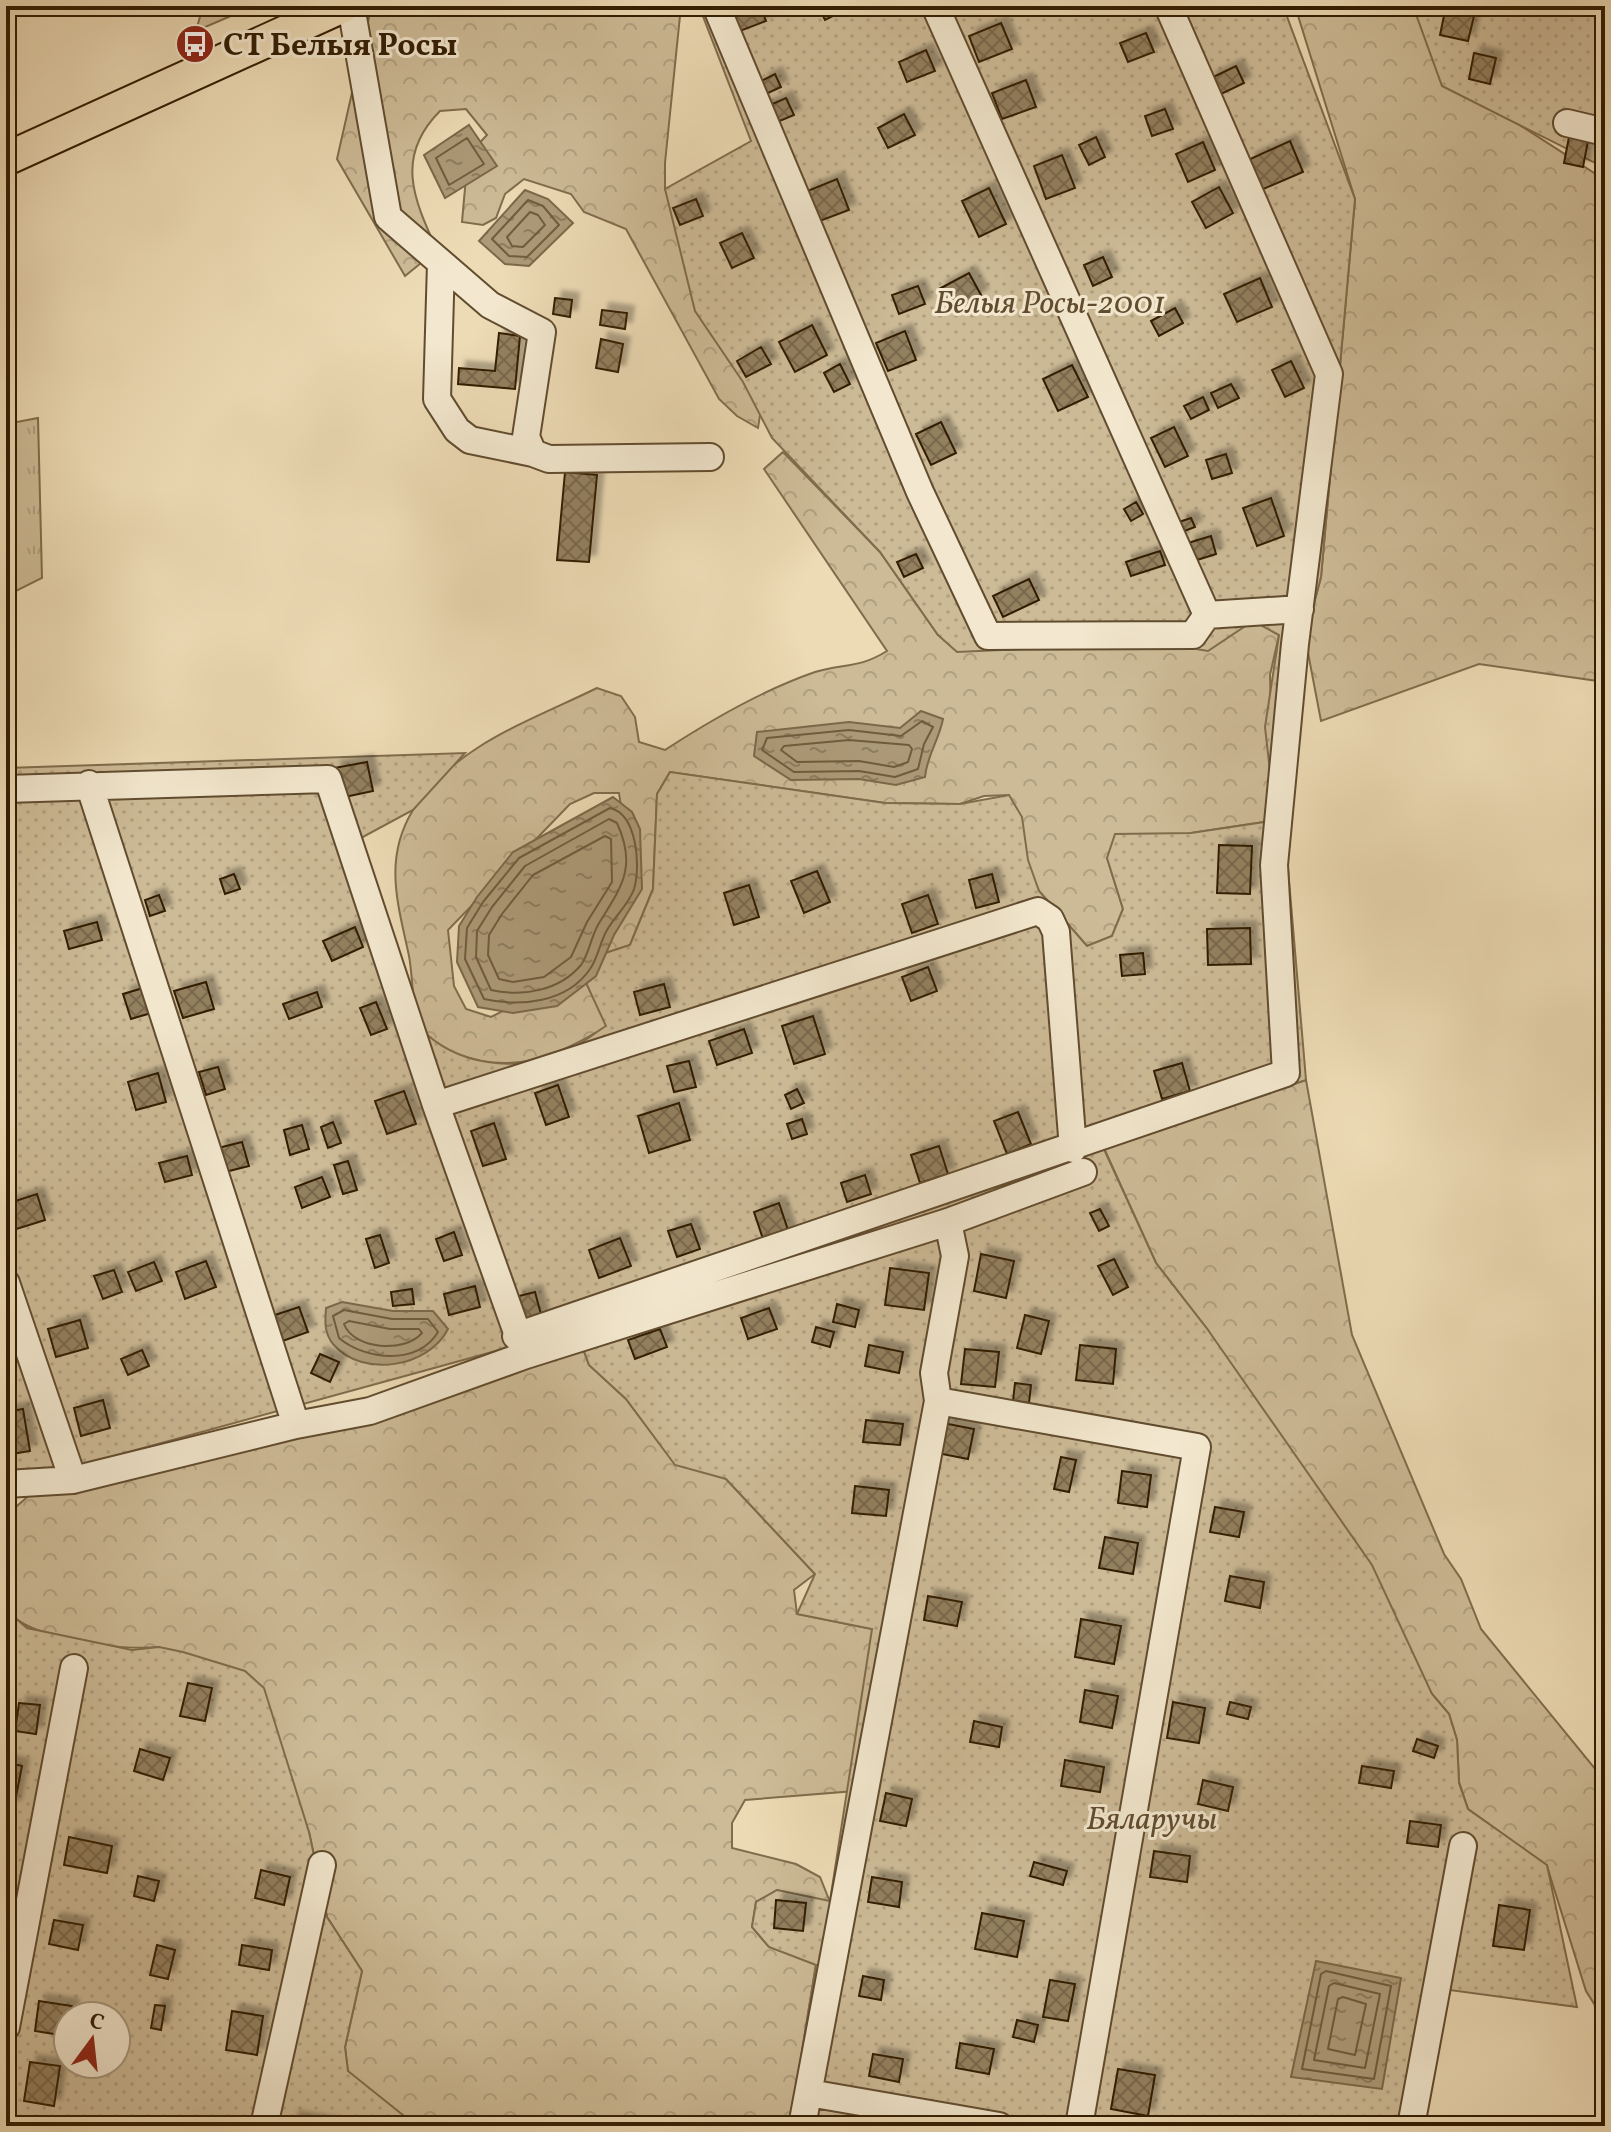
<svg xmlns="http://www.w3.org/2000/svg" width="1611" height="2132" viewBox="0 0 1611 2132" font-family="Vollkorn,serif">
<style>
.grass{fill:url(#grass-tufts);stroke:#806c4c;stroke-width:2}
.forest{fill:url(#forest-crowns);stroke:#806c4c;stroke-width:2}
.garden{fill:url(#garden-dots);stroke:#806c4c;stroke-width:2;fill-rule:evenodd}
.water{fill:url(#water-ripples);stroke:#7c6849;stroke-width:2}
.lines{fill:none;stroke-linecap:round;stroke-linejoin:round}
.shore{stroke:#705c3d;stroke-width:2}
.building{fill:url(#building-cross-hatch);stroke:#321d02;stroke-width:2;filter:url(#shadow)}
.minor-casing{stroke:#614c2f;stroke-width:30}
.major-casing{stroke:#321d02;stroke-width:36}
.minor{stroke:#f3e8cf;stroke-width:26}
.major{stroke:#eddbb5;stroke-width:32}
.labels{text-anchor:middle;stroke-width:6;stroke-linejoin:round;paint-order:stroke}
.poi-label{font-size:32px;font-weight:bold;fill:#321d02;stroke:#f3e8cf;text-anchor:start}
.park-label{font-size:32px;font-style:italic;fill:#604c2f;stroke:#f3e8cf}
</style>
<defs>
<pattern id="grass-tufts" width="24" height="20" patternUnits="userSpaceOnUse" patternTransform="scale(2)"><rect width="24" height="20" fill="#cdbb97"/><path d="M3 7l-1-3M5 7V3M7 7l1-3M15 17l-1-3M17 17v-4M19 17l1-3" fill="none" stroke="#b0a080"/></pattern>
<pattern id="forest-crowns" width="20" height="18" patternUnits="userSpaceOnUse" patternTransform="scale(2)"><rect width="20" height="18" fill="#cdbb97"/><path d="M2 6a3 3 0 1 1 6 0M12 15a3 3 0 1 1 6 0" fill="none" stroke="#b0a080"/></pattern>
<pattern id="garden-dots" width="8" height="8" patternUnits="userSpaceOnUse" patternTransform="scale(2)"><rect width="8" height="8" fill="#cdbb97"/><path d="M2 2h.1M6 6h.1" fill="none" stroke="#b0a080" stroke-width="1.8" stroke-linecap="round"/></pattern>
<pattern id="water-ripples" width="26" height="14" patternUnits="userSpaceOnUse" patternTransform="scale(2)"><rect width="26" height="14" fill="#ad9a78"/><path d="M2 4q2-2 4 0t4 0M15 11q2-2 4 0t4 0" fill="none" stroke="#8d7d60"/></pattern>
<pattern id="building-cross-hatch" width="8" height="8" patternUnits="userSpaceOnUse" patternTransform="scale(2)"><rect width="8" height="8" fill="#93805f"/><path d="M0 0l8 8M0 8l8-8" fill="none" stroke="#79684c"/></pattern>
<filter id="shadow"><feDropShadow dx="7" dy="-7" stdDeviation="2" flood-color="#0004"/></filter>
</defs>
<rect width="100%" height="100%" fill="#eddbb5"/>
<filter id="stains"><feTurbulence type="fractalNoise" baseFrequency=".0025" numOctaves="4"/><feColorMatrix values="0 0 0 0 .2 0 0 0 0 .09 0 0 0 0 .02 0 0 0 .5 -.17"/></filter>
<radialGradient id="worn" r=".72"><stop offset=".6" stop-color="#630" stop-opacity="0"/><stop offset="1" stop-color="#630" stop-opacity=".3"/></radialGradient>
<!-- grass -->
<path class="grass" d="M38,418l4,160 -36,18v-172z"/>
<!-- forest -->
<path class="forest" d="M203,6h51l-58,25z
M387,6h294l-16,157v26l97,214 -4,25 -21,-12 -18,-17 -93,-170 -42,-17 -13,-18 -47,-15 -19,15 -9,24 -13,7 -21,-3 6,-67 19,-20 -21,-26 -26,2c-45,45 -27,87 -3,139l-32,26 -68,-117 33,-146z
M1295,6h119l64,92 127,82v502l-126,-18 -158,57 -16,-84 16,-60 34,-378z
M783,452l97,100 58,83 315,-15 26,15 -9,40 3,123 -9,24 -73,11 -84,25 16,51 -11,27 -25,10 -48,-55 -10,-23 -20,-73 -25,1 -24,8 -75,-1 -215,-31 -13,22 -4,95 -23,56 -46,15 42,-120 -7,-47h-25l-24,11 -122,126 6,56 12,23 25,8 90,-45 26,54c-51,31 -94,50 -153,27 -12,-5 -28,-13 -34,-25 -8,-16 -7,-52 -11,-72 -11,-52 -26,-97 4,-146 40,-64 119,-90 184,-122l24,8 14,21 4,25 26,8c46,-30 98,-60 150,-78 29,-9 43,-3 72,-21l-123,-182z
M1306,1080l46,255 92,219 17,25 20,50 124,152v240l-19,-30 -39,-125 -79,-57 -9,-27 -2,-42 -8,-26 -17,-20 -224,-364 -52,-67 -53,-117z
M583,1349l6,16 37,34 31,41 69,39 89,95 -21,16 3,24 75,15 45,157 -172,14 -13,23v25l64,16 24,13 10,25 -53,-12 -21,12 -4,25 17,20 47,17 -26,162h-385l-1,-10 -56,-44 -3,-25 17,-76 -35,-54 -18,-85 -150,-185c-39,4 -128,-7 -153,-37v-84l4,-14 46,-40z"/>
<!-- garden -->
<path class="garden" d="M699,6h584l72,193 -34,378 -16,60 -18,220 19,223 -203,67 53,116 52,67 164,235 60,129 17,20 8,26 2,43 9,26 79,56 30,142 -127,-17 -26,136h-634l26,-161 -47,-18 -17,-20 4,-25 21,-12 53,11 42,-272 -75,-15 18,-40 -89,-95 -51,-14 -49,-66 -37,-34 -13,-36 -520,143 -50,2v-706l459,-15 -52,57 -54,29 61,189c37,38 95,45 144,24 15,-6 29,-18 42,-26l-25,-54 3,-12 46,-15 23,-56 4,-95 13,-22 215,31 75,1 49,-9 13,22 6,43 11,31 48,55 25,-10 11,-27 -16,-51 8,-24 76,-1 73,-11 9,-24 -8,-71 14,-92 -26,-14 -45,30 -49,-8 -202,9 -19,-17 -58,-83 -108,-114 -29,-56 -48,-71 -30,-122 86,-48z
M1413,6h192v162l-163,-82z
M6,1610l21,18 105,22 27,-3 24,5 62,19 19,17 45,144 18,85 35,54 -17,76 3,24 56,45 20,10h-418zM68,2016h48v48h-48z"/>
<!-- water -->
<path class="water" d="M469,125l28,41 -52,32 -21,-43z
M525,190l23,9 25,24 -44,43 -24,-2 -26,-23z
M921,711l22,8c-4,21 -16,36 -18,58l-29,8 -37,-6 -68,1 -37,-24 3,-24 92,-10 51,6z
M613,797l19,15 8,17 2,60 -28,46 -18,41 -39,30 -44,7 -35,-6 -21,-45 2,-36 18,-29 36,-45z
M342,1302l51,9h40l15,18c-19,38 -85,50 -115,15 -9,-11 -8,-23 -7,-36z
M1316,1961l85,17 -19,111 -91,-12z"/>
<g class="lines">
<!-- shore -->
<path class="shore" d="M467,138l17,26 -35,21 -13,-27z
M528,200l15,6 16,19 -32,32 -18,-1 -17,-17z
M530,212l8,3 7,10 -22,22 -11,-1 -5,-9z
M922,721l11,6 -9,17 -6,25 -23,8 -36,-6 -65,1 -32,-22 5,-12 82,-8 52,6z
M849,740l60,5 3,4 -4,13 -14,5 -35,-6 -62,1 -16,-12 3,-4z
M610,808c27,6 31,58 24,81 -5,15 -19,27 -27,41 -7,12 -9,28 -17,39 -23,34 -70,38 -106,30l-19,-40 2,-31 16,-26 36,-44z
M609,819l8,4c21,46 3,65 -19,102 -7,12 -9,29 -17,40 -22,26 -58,32 -90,25l-15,-33 1,-26 15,-24 33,-41z
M605,836l6,3 1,43 -25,40 -16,35 -27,20 -31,5 -14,-3 -11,-24 1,-20 13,-21 31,-39z
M344,1310l48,9h36l10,13c-20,34 -73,28 -99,6l-6,-22z
M349,1321l41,8h29l3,4c-17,20 -68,17 -78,-9z
M1326,1971l65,15 -17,93 -72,-10 19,-95z
M1334,1983l46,11 -15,74 -51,-8 15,-74z
M1343,1997l23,7 -11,51 -27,-6 10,-50z"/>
</g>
<!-- building -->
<path class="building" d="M722,6h38l6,15 -34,13z
M818,6h20l3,6 -16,8z
M1446,6l29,6 -7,29 -28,-6z
M1001,23l11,26 -33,13 -10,-26z
M1146,33l8,19 -26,10 -8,-19z
M926,50l9,21 -28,11 -8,-20z
M1474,53l22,5 -6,26 -21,-5z
M1236,66l8,17 -27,13 -8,-17z
M775,74l6,13 -15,7 -5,-13z
M1026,80l10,27 -34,12 -10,-26z
M786,98l8,17 -24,10 -7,-17z
M1165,109l8,20 -21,7 -7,-20z
M904,114l11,21 -27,13 -10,-20z
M1096,137l9,20 -16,8 -10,-20z
M1569,137l19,4 -5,26 -19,-4z
M1290,141l13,31 -42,18 -13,-30z
M1203,142l12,28 -27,12 -12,-28z
M1062,155l13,33 -29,11 -12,-33z
M837,179l12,31 -32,12 -12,-30z
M1219,187l14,26 -27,15 -14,-26z
M989,188l17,36 -27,13 -17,-36z
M696,199l7,17 -23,9 -7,-17z
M742,233l12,25 -22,10 -12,-25z
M1103,257l9,20 -19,9 -9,-21z
M969,273l12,22 -29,17 -13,-23z
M1260,278l12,29 -35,15 -13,-28z
M918,286l7,18 -26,10 -7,-19z
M555,298l17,2 -2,17 -17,-3z
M1175,308l8,15 -24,13 -8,-15z
M602,310l25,3 -2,16 -25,-4z
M812,325l15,30 -32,17 -16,-30z
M905,331l11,29 -28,11 -12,-28z
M499,333l21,3 -5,53 -57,-5 1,-16 36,3z
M601,339l22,5 -5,28 -22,-4z
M761,347l10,17 -25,13 -9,-16z
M1291,361l13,27 -19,9 -13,-27z
M840,364l10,20 -16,8 -10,-19z
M1072,365l16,32 -30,14 -15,-32z
M1231,384l8,14 -21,10 -7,-15z
M1203,397l6,13 -18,9 -7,-13z
M941,422l15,31 -25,12 -15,-31z
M1174,427l14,29 -23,11 -14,-29z
M1226,454l6,19 -20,6 -6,-19z
M565,472l32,3 -8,87 -32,-2z
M1271,498l13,38 -27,10 -14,-38z
M1136,502l7,12 -12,7 -7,-12z
M1191,518l4,9 -13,5 -3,-10z
M1211,536l5,18 -22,7 -6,-18z
M1160,551l5,14 -34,11 -5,-14z
M916,554l7,14 -19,9 -7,-15z
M1029,579l10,21 -36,17 -10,-21z
M367,762l6,29 -33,7 -6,-30z
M1219,845l33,1 -2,48 -33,-1z
M817,871l13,31 -26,11 -13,-32z
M234,874l6,15 -15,5 -5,-15z
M992,874l7,28 -23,6 -7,-28z
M749,885l10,32 -25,8 -10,-32z
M159,895l6,16 -15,5 -5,-16z
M928,895l10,29 -26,9 -10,-29z
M97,922l5,18 -33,9 -5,-18z
M355,927l8,20 -31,14 -9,-20z
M1250,928l1,36 -43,1 -1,-36z
M1143,953l2,21 -23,2 -2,-21z
M928,967l9,24 -26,10 -9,-24z
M206,982l8,27 -31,9 -9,-27z
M664,984l6,23 -30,8 -6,-23z
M143,988l8,25 -20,6 -8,-25z
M317,992l5,15 -33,12 -6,-15z
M376,1002l11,27 -16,6 -11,-27z
M813,1016l12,38 -31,10 -12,-38z
M744,1029l8,24 -35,12 -8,-24z
M689,1061l7,26 -22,5 -7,-26z
M1182,1063l8,28 -28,8 -8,-28z
M218,1067l7,22 -19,6 -7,-23z
M158,1073l8,29 -30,8 -8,-28z
M558,1085l11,32 -23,8 -11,-32z
M797,1089l7,14 -13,6 -6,-14z
M404,1091l12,33 -29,10 -12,-33z
M679,1103l11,37 -41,13 -11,-37z
M1018,1112l13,32 -24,10 -13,-33z
M802,1119l5,15 -15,5 -5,-15z
M333,1122l8,21 -13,5 -7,-21z
M494,1123l12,36 -23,7 -12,-35z
M302,1125l7,24 -19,6 -6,-25z
M242,1142l7,24 -24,6 -7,-24z
M939,1146l9,28 -28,9 -9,-28z
M187,1156l5,19 -27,7 -6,-19z
M348,1161l9,29 -14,4 -9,-29z
M865,1175l6,19 -24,8 -6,-19z
M322,1177l8,20 -28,11 -7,-21z
M37,1194l8,26 -38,12 -1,-28z
M779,1203l11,33 -25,9 -11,-33z
M1100,1209l9,17 -10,5 -9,-18z
M691,1224l9,25 -23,8 -9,-26z
M454,1232l8,23 -18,6 -8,-22z
M380,1235l9,28 -14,5 -9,-29z
M620,1238l11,28 -32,12 -10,-28z
M981,1254l33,7 -8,37 -32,-7z
M1114,1259l14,28 -15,8 -15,-29z
M206,1261l10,26 -31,12 -9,-27z
M154,1262l8,19 -26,10 -8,-19z
M890,1268l39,5 -5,37 -39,-5z
M114,1270l8,22 -19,7 -9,-23z
M475,1286l5,21 -31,8 -5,-21z
M412,1289l2,15 -21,2 -2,-14z
M535,1292l7,26 -21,5 -6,-26z
M837,1304l22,6 -4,17 -22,-5z
M299,1307l9,25 -31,11 -8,-26z
M769,1308l8,21 -29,10 -7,-21z
M1025,1315l24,6 -8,33 -24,-6z
M80,1320l8,28 -32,9 -8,-28z
M816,1327l18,5 -4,15 -18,-5z
M660,1329l7,18 -32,12 -7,-19z
M869,1345l34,7 -4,21 -34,-7z
M1080,1345l36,4 -3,35 -37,-4z
M965,1349l34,3 -4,35 -34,-3z
M142,1350l7,16 -21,9 -7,-16z
M320,1354l19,8 -9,20 -19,-9z
M1015,1383l16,2 -2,18 -16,-2z
M103,1400l7,28 -29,8 -7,-28z
M23,1409l7,42 -24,4v-43z
M866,1420l37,4 -3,21 -37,-3z
M943,1423l31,6 -6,30 -31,-6z
M1061,1457l15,3 -7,32 -15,-3z
M1122,1471l29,4 -4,32 -29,-4z
M855,1486l34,4 -3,26 -34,-3z
M1215,1507l29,5 -5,25 -29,-5z
M1105,1537l33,6 -5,31 -34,-6z
M1230,1576l34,6 -4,26 -35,-7z
M928,1596l34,6 -5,24 -33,-6z
M1081,1619l40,7 -7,38 -39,-7z
M188,1683l24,5 -7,33 -25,-5z
M1085,1690l33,6 -6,32 -32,-6z
M1173,1702l32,6 -6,35 -32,-5z
M1230,1702l21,5 -3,12 -21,-5z
M19,1703l21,2 -4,29 -21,-3z
M974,1721l28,6 -3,20 -29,-5z
M1417,1739l21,7 -4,12 -21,-7z
M140,1749l30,9 -7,22 -29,-9z
M1065,1760l39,7 -4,25 -39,-6z
M6,1762l16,4 -8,41 -8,-1z
M1362,1766l32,5 -3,17 -32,-5z
M1203,1780l30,7 -5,24 -30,-7z
M886,1793l26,6 -6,27 -26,-5z
M1410,1821l31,4 -3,22 -31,-4z
M69,1837l43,9 -5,27 -43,-8z
M1154,1851l36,5 -3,26 -37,-5z
M1034,1862l33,9 -4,14 -33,-9z
M261,1870l29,7 -6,28 -29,-7z
M138,1876l21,5 -5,20 -20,-5z
M872,1877l30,5 -3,25 -31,-5z
M776,1900l30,3 -3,28 -29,-3z
M1499,1905l31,5 -6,40 -31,-4z
M982,1913l42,8 -7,36 -42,-8z
M54,1920l29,5 -5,25 -29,-6z
M157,1945l18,5 -7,29 -18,-4z
M242,1945l30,5 -3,20 -30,-5z
M863,1976l21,4 -3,20 -22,-4z
M1050,1980l25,4 -7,37 -25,-4z
M39,2001l33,5 -5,30 -32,-5z
M155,2005l10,1 -4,24 -10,-2z
M232,2011l31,5 -6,39 -31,-5z
M1017,2020l21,5 -4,17 -21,-5z
M960,2043l34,6 -5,25 -33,-6z
M873,2054l30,5 -4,23 -30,-6z
M30,2062l30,4 -6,40 -30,-5z
M1118,2069l37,6 -7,41 -37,-7z
M292,2118l38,6 -1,2h-38z"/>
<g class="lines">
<!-- minor casing -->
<g class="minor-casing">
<path id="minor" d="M351,6l37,211 102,88 52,27 -16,105 7,16 16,6 161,-2
M716,6l204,486 68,144 205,-1 14,-20
M935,6l272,609 93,-6
M1567,123l38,9
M441,263l-4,136 20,31 13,10 63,13
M89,784l207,641
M6,789l322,-10 108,326 88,247
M436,1105l602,-194 12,8 6,13 17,217
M6,1283l67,197
M516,1336l770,-263 -12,-208 21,-221 34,-270 -161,-368
M938,1401l259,46 -118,679
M6,1484l67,-4 223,-55 74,-14 156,-56 422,-133 135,-50
M6,2027l68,-359
M809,2093l190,33
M264,2126l58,-261
M802,2126l136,-725 -4,-28 21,-117 -7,-34
M1411,2126l52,-280"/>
</g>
<!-- major casing -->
<g class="major-casing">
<path id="major" d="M6,159l337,-153"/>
</g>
<!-- minor -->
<use href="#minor" class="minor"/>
<!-- major -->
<use href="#major" class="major"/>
</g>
<!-- icons -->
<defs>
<g id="bus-disc" transform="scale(2)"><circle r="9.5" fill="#8f2418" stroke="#f3e8cf"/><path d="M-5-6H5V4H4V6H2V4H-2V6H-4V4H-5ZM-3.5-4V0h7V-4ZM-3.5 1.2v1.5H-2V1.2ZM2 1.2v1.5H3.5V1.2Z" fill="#fff"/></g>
</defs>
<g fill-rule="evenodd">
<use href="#bus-disc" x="195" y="44"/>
</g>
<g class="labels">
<!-- poi labels -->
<g class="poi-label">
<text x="223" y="55">СТ Белыя Росы</text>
</g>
<!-- park labels -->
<g class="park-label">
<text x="1050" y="313">Белыя Росы-2001</text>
<text x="1152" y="1829">Бяларучы</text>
</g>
</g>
<!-- margin -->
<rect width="1611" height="2132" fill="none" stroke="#eddbb5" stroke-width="32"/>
<rect x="8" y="8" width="1595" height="2116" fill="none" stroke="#321d02" stroke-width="4"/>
<rect x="16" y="16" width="1579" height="2100" fill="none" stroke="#321d02" stroke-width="2"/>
<!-- north arrow -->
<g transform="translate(92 2040) rotate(15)"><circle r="38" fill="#f3e8cf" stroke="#a6977d" stroke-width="2"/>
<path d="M0-6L14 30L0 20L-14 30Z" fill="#8f2418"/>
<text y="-12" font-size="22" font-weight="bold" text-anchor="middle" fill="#321d02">С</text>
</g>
<rect width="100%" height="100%" filter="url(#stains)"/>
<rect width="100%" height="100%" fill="url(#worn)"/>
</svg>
